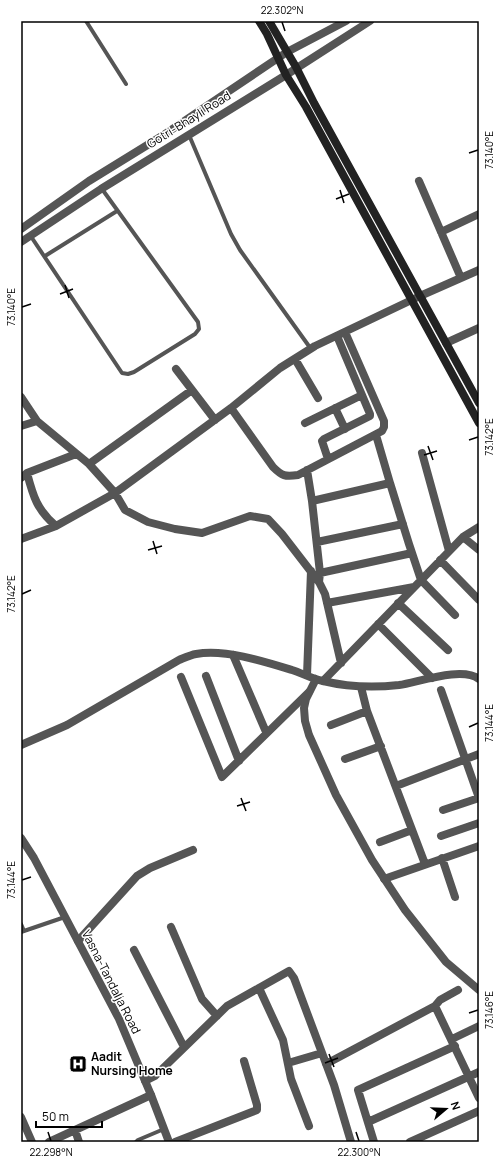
<svg xmlns="http://www.w3.org/2000/svg" width="500" height="1163" viewBox="0 0 500 1163" font-family="Manrope,sans-serif">
<style>
.lines{fill:none;stroke-linecap:round;stroke-linejoin:round}
.service{stroke:#555;stroke-width:4}
.minor{stroke:#555;stroke-width:8}
.tertiary{stroke:#555;stroke-width:8}
.secondary{stroke:#222;stroke-width:8}
.ticks{fill:none;stroke:#000;stroke-width:1.5}
.labels{text-anchor:middle;stroke-width:3;stroke-linejoin:round;paint-order:stroke}
.street-label{font-size:12px;fill:#000;stroke:#fff}
.poi-label{font-size:12px;font-weight:bold;fill:#000;stroke:#fff;text-anchor:start}
.neatline{fill:none;stroke:#000;stroke-width:1.5}
.ticks-label{font-size:10px;text-anchor:middle;fill:#000}
</style>
<rect width="100%" height="100%" fill="#fff"/>
<g class="lines">
<!-- service -->
<path class="service" d="M86,21l40,63
M189,135l42,99 9,16 71,99
M30,235l92,138 6,1 6,-2 61,-38 4,-5 -1,-7 -96,-133
M45,256l72,-45
M21,924l3,7
M21,932l44,-15
M136,1142l2,-2 26,-11"/>
<!-- minor -->
<path class="minor" d="M419,181l42,97
M441,232l38,-18
M446,343l33,-15
M295,359l23,39
M176,369l39,51
M21,397l16,24 52,43 26,29 10,17 23,12 27,7 27,4 48,-17 18,3 14,15 37,48 6,12 16,69
M231,408l42,59c9,9 12,10 25,8l84,-44 2,-4v-6l-39,-89
M335,408l10,21
M305,423l57,-28
M21,426l16,-5
M376,435l14,48
M422,453l27,98
M328,459l-6,-18 2,-2 46,-23v-2l-33,-78
M89,464l103,-74
M307,470l5,31 8,72 -1,9
M27,473c6,23 10,37 29,53
M21,478l6,-5 49,-19
M312,501l78,-18 19,61 12,36 34,35
M463,537l16,13
M21,539l35,-13 59,-33 116,-85 49,-40 35,-22 105,-50 59,-26
M317,542l86,-18
M440,560l39,40
M320,573l92,-20
M327,603l87,-16
M398,603l50,47
M378,624l54,54
M233,655l33,77
M307,675l4,-104
M206,676l33,85
M181,677l41,100 87,-85
M323,681l140,-144 16,-10
M361,687l6,24 58,153
M441,690l38,108
M331,725l36,-14
M345,759l36,-13
M396,786l83,-32
M443,810l36,-12
M441,836l38,-13
M380,842l32,-12
M442,858l13,39
M384,879l95,-33
M171,927l31,72 15,17
M78,941l59,-65 13,-8 43,-18
M134,950l50,97
M259,988l24,52 8,39 18,47
M435,1006l5,-6 18,-10
M452,1039l27,-13
M288,1063l34,-10
M326,1064l109,-58 44,92
M145,1081l10,-5 72,-70 62,-35 5,7 40,107 17,57
M21,1117l11,25
M368,1122l111,-50
M75,1130l4,12
M49,1142l102,-47
M175,1142l82,-32v-5l-13,-44
M374,1142l-16,-52 97,-44
M410,1142l69,-31"/>
<!-- tertiary -->
<path class="tertiary" d="M21,229l68,-48 73,-45 125,-84 59,-31
M21,242l80,-53 185,-114 84,-54
M316,679l-10,20 -2,9 1,13 4,14 27,60 36,65 33,50 41,52 33,28
M21,745l46,-20 112,-65c5,-2 11,-5 17,-6 29,-5 67,7 96,16 10,3 20,9 31,11 25,6 50,7 76,4 20,-3 63,-19 80,-6
M21,838l13,20 85,161 32,76 18,47"/>
<!-- secondary -->
<path class="secondary" d="M259,21l8,13 19,41 20,32 173,316
M269,21l27,46 18,36 165,300"/>
</g>
<!-- ticks -->
<path class="ticks" d="M282,22l3,9M469,153l9,-3M340,190l4,13M336,199l13,-5M65,285l4,13M60,294l13,-5M22,307l9,-3M469,440l9,-3M428,446l5,14M424,455l13,-4M153,541l4,13M148,550l14,-4M22,594l9,-4M469,727l9,-4M241,798l5,13M237,806l13,-4M22,880l9,-3M469,1013l9,-3M329,1054l5,13M325,1063l13,-5M48,1132l3,9M356,1132l3,9"/>
<!-- icons -->
<defs>
<g id="hospital-square" transform="scale(0.9)"><rect x="-9" y="-9" width="18" height="18" rx="4" fill="#000" stroke="#fff"/><path d="M-5-5h3v3.5h4V-5h3V5h-3V1.5h-4V5h-3Z" fill="#fff"/></g>
</defs>
<g fill-rule="evenodd">
<use href="#hospital-square" x="78" y="1064"/>
</g>
<g class="labels">
<!-- street labels -->
<g class="street-label">
<text transform="translate(189 120) rotate(-32)" y="4">Gotri-Bhayli Road</text>
<text transform="translate(111 982) rotate(63)" y="4">Vasna-Tandalja Road</text>
</g>
<!-- poi labels -->
<g class="poi-label">
<text x="91" y="1061">Aadit<tspan x="91" dy="14">Nursing Home</tspan></text>
</g>
</g>
<!-- border -->
<rect width="500" height="1163" fill="none" stroke="#ffffff" stroke-width="44"/>
<!-- north arrow -->
<g transform="translate(446 1109) rotate(71)" stroke="#ffffff" stroke-width="3" paint-order="stroke">
<path d="M0-3L7 15L0 10L-7 15Z" fill="#000000"/>
<text y="-6" font-size="11" font-weight="bold" text-anchor="middle" fill="#000000">N</text>
</g>
<!-- scale -->
<path d="M36 1121v6h66v-6" fill="none" stroke="#000000" stroke-width="2"/>
<text x="42" y="1121" font-size="12" fill="#000000" stroke="#ffffff" stroke-width="3" paint-order="stroke">50 m</text>
<rect x="22" y="22" width="456" height="1119" class="neatline"/>
<g class="ticks-label">
<text x="282" y="14">22.302°N</text>
<text transform="translate(489 150) rotate(-90)" y="4">73.140°E</text>
<text transform="translate(11 307) rotate(-90)" y="4">73.140°E</text>
<text transform="translate(489 437) rotate(-90)" y="4">73.142°E</text>
<text transform="translate(11 594) rotate(-90)" y="4">73.142°E</text>
<text transform="translate(489 723) rotate(-90)" y="4">73.144°E</text>
<text transform="translate(11 880) rotate(-90)" y="4">73.144°E</text>
<text transform="translate(489 1010) rotate(-90)" y="4">73.146°E</text>
<text x="51" y="1156">22.298°N</text>
<text x="359" y="1156">22.300°N</text>
</g>
</svg>
